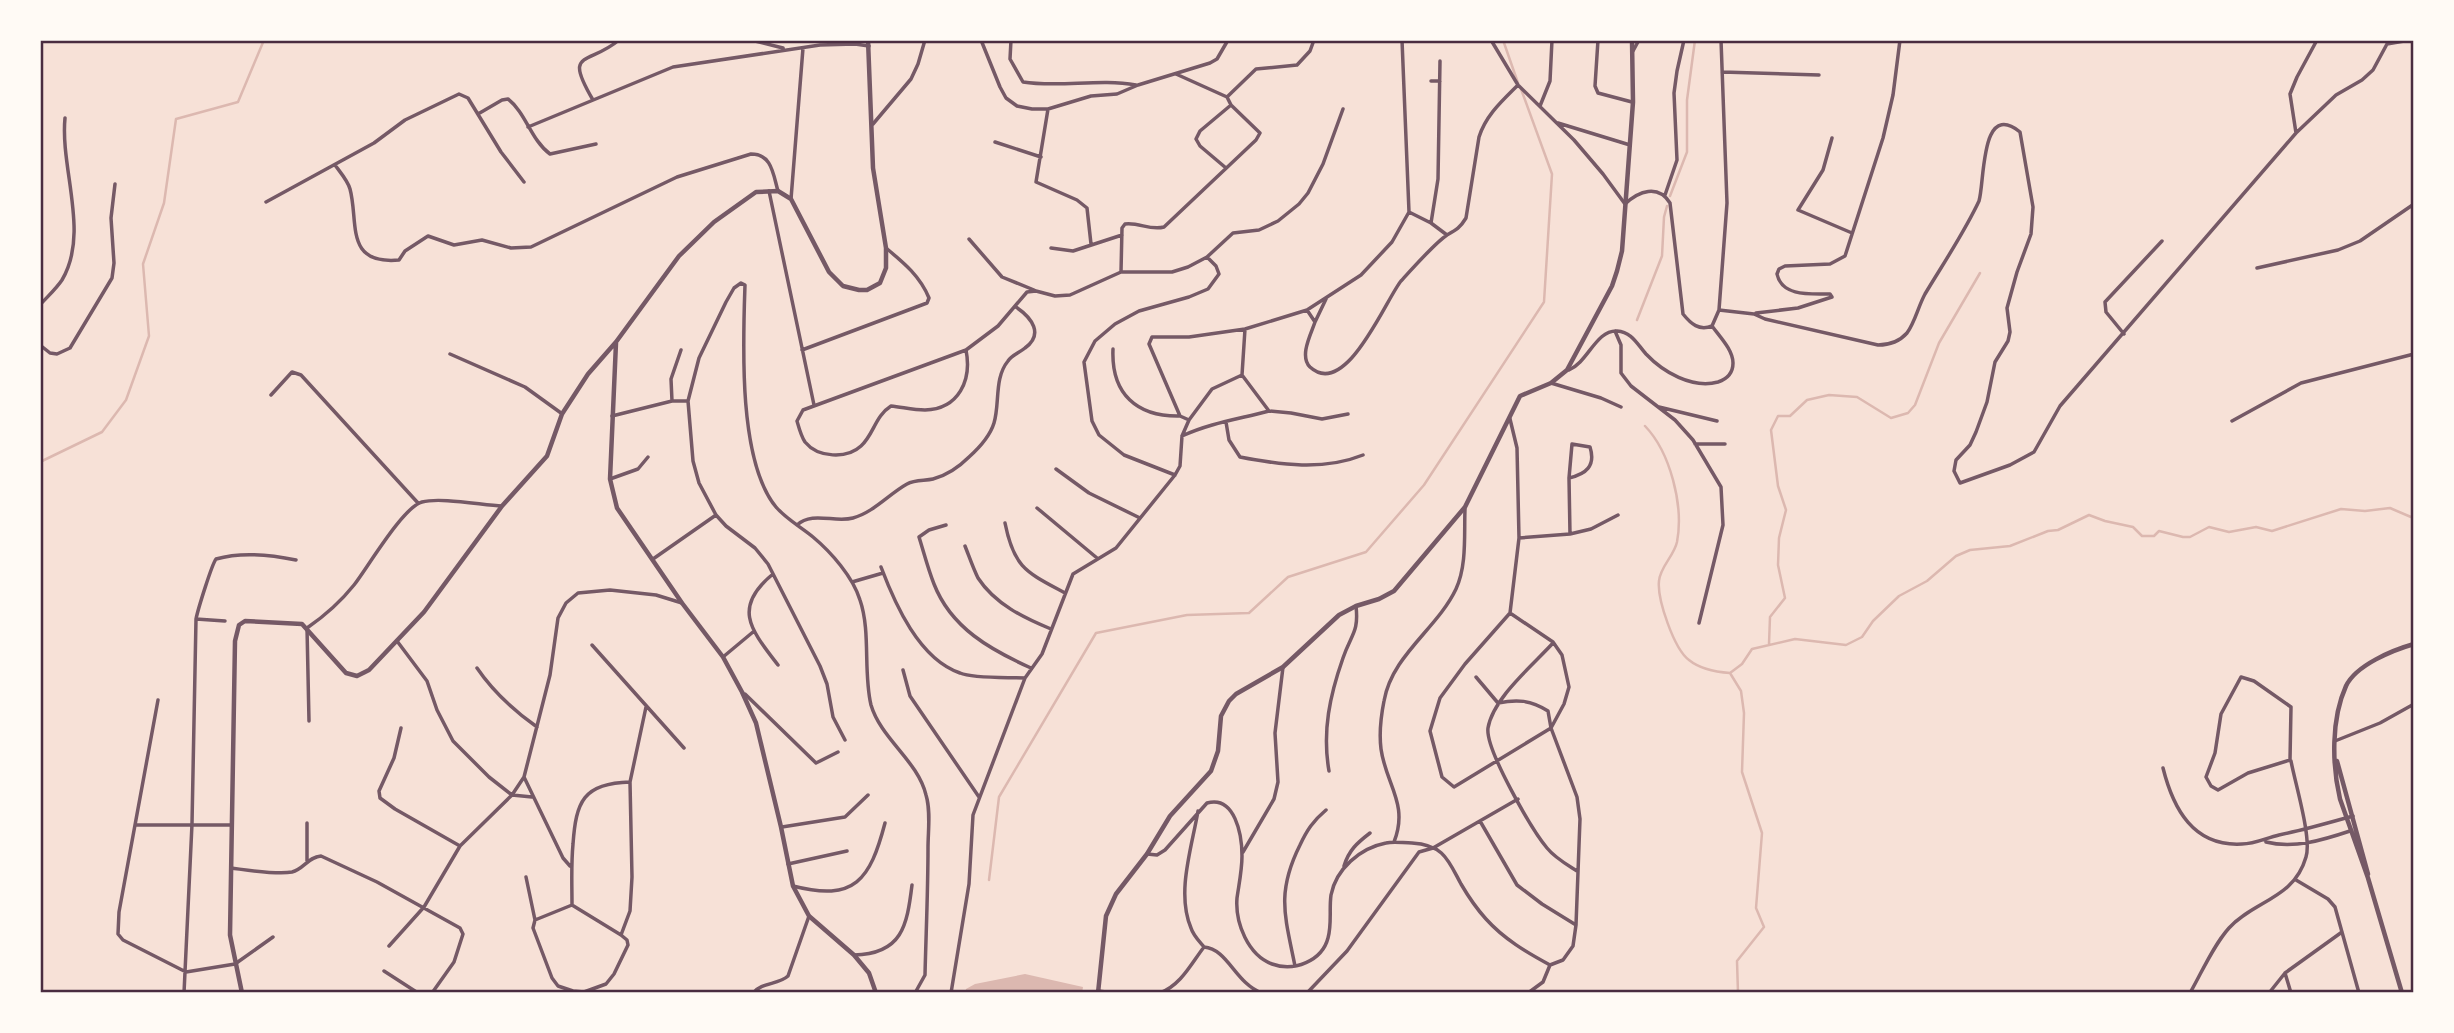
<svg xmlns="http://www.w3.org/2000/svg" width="2454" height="1033" viewBox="0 0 2454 1033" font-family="'Alegreya Sans',sans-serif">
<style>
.water{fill:#dcb8b0}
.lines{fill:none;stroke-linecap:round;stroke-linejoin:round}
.stream{stroke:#dcb8b0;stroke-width:2.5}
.minor{stroke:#755966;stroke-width:3.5}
.tertiary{stroke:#755966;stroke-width:4.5}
.neatline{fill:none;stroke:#4a2c40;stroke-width:2.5}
</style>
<rect width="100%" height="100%" fill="#f7e1d7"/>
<!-- water -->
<path class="water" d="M1025,974l58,13 -1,6h-117l1,-4 9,-5z"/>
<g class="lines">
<!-- stream -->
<path class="stream" d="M1503,40l15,43
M1670,196l17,-44v-52l8,-60
M1637,320l25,-64 2,-39 3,-11
M1645,426c25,26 39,79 32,116 -3,14 -17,25 -18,39 -2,18 15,68 30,79 11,9 27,12 41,13
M40,462l62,-30 24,-32 23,-64 -6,-72 21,-61 12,-84 62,-17 26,-62
M1769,644l1,-27 15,-19 -7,-33 1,-27 7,-28 -8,-24 -7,-56 7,-14h12l17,-16 22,-5 28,2 34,21 17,-5 7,-8 24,-62 41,-70
M1730,673l12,-9 10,-15 43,-10 51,6 16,-8 11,-16 26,-25 28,-15 29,-25 14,-6 40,-4 38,-15 10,-1 31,-15 16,6 28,6 9,9h12l5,-5 24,6h7l19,-10 20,5 27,-5 16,4 69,-22 24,2 25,-3 21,9 3,-1
M1730,673l11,18 3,22 -2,59 20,61 -6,75 8,19 -27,34 1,32
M989,880l10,-83 97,-164 91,-18 62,-2 39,-36 78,-25 58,-67 120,-183 8,-128 -31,-85"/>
<!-- minor -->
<path class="minor" d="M751,40l32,8
M981,40l19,47 6,11 11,8 15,3h16l43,-13 26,-2 21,-9 72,-22 7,-4 11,-19
M1011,40l-1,19 13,23c37,6 76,-4 113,3
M1402,40l7,172
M1491,40l27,45 56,55 29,34 22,30c14,-13 33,-20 45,-1l13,111c8,10 16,17 29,12
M1598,40l-3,46 3,7 34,9
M1633,51l6,-11
M1722,72l97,3
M1431,81h9
M1227,97l29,-28 41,-4 13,-14 4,-11
M593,100c-30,-51 -5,-34 26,-60
M1540,106l10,-25 2,-41
M1048,109l-12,73 41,18 10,8 4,36
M478,114l24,-14 6,-1c18,14 23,41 42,55l46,-10
M1558,123l72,22
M873,124l38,-45 7,-15 7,-24
M528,127l145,-60 147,-22 35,-1 14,2
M2296,133l-6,-39 7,-17 20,-37
M1832,138l-9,32 -25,40 54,23
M995,142l46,15
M335,165c5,7 13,16 15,24 9,33 -6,76 49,71l6,-9 23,-15 26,9 28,-5 29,8 20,-1 146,-70 74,-23c21,0 22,20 27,37
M1226,168l-26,-22 -4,-7 4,-8 31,-26
M769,191l45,214
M1665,195l12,-35 -3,-67 3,-22 7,-31
M791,199l12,-151
M266,202l108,-59 31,-23 54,-26 9,4 33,54 23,30
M1409,212l22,11 16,12
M1431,223l7,-44 2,-118
M969,239l33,38 32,13
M1051,248l22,3 49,-16
M2257,268l81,-18 22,-9 54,-37
M1121,272l1,-44 3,-4c14,-2 25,7 39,3l92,-87 4,-7 -29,-28 -4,-8 -51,-23
M40,305c7,-8 16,-16 22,-25 28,-47 -2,-111 3,-162
M1307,310l8,12c-4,12 -16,34 -5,45 36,33 76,-68 91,-86 10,-11 34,-38 46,-46 9,-5 13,-7 19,-17l13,-81c7,-22 23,-36 39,-52
M1719,310l35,4 11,5 113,26c11,0 21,-3 29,-12 8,-11 11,-26 18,-39 18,-30 39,-61 54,-93 6,-20 1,-101 41,-69l13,75 -2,27 -14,38 -10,36 3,24 -2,9 -13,21 -8,40 -11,30 -6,13 -14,15 -2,11 6,12 50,-18 24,-13 26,-46 236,-273 40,-38 26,-15 11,-10 14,-26 23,-4
M1756,313l42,-5 34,-11 -2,-3c-19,0 -48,3 -53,-20l2,-5 6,-3 45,-2 15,-8 38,-118 10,-43 7,-55
M1315,322l11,-23
M1712,326l7,-16 8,-107 -6,-163
M1245,329l-3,46 27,36 22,2 31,6 26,-5
M1615,331l6,14v28l10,13 44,34 18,20 28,47 2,38 -24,98
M2124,334l-18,-22 -1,-10 57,-61
M40,345l10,8 7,1 13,-6 42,-70 2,-15 -3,-45 4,-34
M1113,349c-2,45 24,68 67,67
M802,350l125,-47 2,-5c-9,-22 -25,-35 -43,-50
M966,350c6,30 -7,59 -41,60 -12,0 -23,-3 -34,-4 -16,10 -17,28 -30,40 -14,13 -43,12 -56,-4 -4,-6 -6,-14 -8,-21l6,-11 163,-60 32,-24 29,-34 9,-1 19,5 15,-1 51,-23h51l16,-5 19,-10 26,-24 26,-3 19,-9 21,-17 9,-11 15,-29 20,-55
M450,354l75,33 36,26
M1569,370c19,-8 27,-40 48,-39 15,1 20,13 29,23 17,18 46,35 72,28 9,-3 15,-9 15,-19 0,-13 -13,-26 -21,-37
M1551,383l50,15 20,9
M271,395l21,-23 9,3 117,128
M672,401l-1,-22 10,-29
M1659,407l58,14
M612,416l60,-15h16
M1189,420l-9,-4 -31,-72 3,-7h37l56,-8 62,-19 54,-35 31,-33 17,-30
M2232,421l69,-38 113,-29
M1226,422l3,18 11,17c41,8 83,14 123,-2
M1182,436c28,-13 57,-17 87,-25
M1695,444h30
M1056,469l33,24 51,25
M1175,475l-51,-20 -25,-20 -7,-14 -8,-59 11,-21 20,-17 24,-13 50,-14 19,-8 11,-15 -3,-8 -9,-9
M1569,478c17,-4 27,-12 21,-31l-18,-3 -3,34 1,56
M610,479l28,-10 10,-12
M1037,508l60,50
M1005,523c9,45 21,49 60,70
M797,525c15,-14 38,-2 56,-7 21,-6 36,-24 54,-34 8,-5 18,-3 26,-5 15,-4 26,-12 36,-22 10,-9 21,-21 25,-34 6,-20 0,-45 14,-62 4,-6 11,-8 17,-13 19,-14 7,-30 -9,-41
M946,525l-17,5 -10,7c5,16 9,32 15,47 17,44 57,66 97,84
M1519,538l51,-4 21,-5 27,-14
M965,546c4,10 8,22 13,32 17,26 46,40 73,51
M653,559l63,-44
M881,567c14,37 38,92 79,106 14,6 49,4 65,5
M773,574c-42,34 -21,57 5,91
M852,582l31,-9
M1510,613l43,29 9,13 7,32 -5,17 -13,24 -97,59 -12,-10 -12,-46 10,-33 25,-34 45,-51 9,-75 -2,-90 -7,-29
M196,619l29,2
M397,641l30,40 10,29 16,31 36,36 23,18 20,2
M1553,643c-20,22 -60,55 -65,85 -3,21 44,102 59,120 8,10 19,16 30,23
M592,645l92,103
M723,657l30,-25
M477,668c17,25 36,42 60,59
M903,670l7,26 69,101
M1476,677l22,26c19,-4 33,-3 50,8l3,17 26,69 3,22 -4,106 -3,21 -10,14 -13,5
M2241,677l13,4 37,26 -1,53 -42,13 -30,17 -7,-4 -5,-9 9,-24 6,-39z
M745,694l71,69 22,-11
M158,700l-39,212 -1,22 5,6 63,32 49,-8 38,-27
M309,721l-2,-93c16,-11 35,-28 47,-43 14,-18 49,-78 68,-83 18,-5 60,3 80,4
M401,728l-7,30 -15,33 1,7 15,11 65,37
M845,740l-12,-23 -6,-33 -7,-18 -52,-102 -13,-16 -29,-22 -10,-11 -17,-32 -6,-22 -5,-60 11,-43 27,-56 8,-14 7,-5 4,2c-2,58 -7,176 31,222 10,12 25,20 37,30 18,15 40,40 47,63 11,32 3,72 11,105 10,34 47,56 55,90 5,16 2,36 2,53 0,43 -2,85 -3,127l-10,18
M2335,741l45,-18 34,-19
M2163,768c10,40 30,79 79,76 13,0 24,-6 37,-9 25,-5 49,-12 74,-19
M1329,771c-7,-40 1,-76 14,-113 8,-24 16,-25 13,-52
M524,777l39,81 7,8
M1198,811c-6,36 -22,82 -7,117 2,7 8,13 13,19
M1480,821l37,64 25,19 34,21
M307,823v38
M136,825h96
M782,827l63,-10 23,-22
M1394,842c15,-38 -8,-57 -13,-93 -2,-16 0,-33 3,-48 8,-46 53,-72 72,-112 11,-24 8,-54 9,-80
M2266,842c28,7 57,-2 84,-11
M1243,852l31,-53 4,-17 -3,-49 8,-66
M1147,854l10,1 8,-5 42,-47c28,-8 35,32 35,53 0,14 -3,28 -5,42 -2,25 11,57 35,66 22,8 50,-3 56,-26 4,-14 1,-29 3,-43 5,-26 29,-47 55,-52 8,-2 17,0 26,0 32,2 36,17 49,41 7,12 15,24 25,35 18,20 40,33 64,46
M788,864l59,-13
M1344,866c5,-16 13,-23 26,-33
M231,868c16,2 46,7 61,4 12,-3 16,-15 29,-16l56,26 83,46 3,6 -9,28 -22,31
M526,877l9,43 -2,8 19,50 6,8 15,5 11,1 22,-8 8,-10 14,-29 -1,-5 -6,-5 -49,-30
M2296,880l32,19 7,8 24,86
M793,886c62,16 77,-6 92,-63
M572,905c0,-20 -1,-40 1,-61 3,-42 10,-61 57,-62
M535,920l37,-15
M621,935l9,-24 2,-34 -2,-95 16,-75
M389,946l35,-39 36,-61 52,-51 12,-18 26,-102 8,-57 8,-15 12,-10 32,-3 46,5 26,8
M1204,947c24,2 31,36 58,46
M854,955c48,-1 53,-29 58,-70
M1295,966c-10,-50 -19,-73 5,-121 7,-15 13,-24 26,-35
M384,971l34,22
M2285,973l6,20
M1098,991l16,2
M184,993l8,-169 4,-205c2,-10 16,-55 20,-60 24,-7 56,-4 80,1
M753,993c9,-11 25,-8 35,-17l21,-60
M951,993l18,-109 4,-69 52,-137 17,-24 31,-80 43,-26 59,-73 5,-9 2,-30 7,-16 23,-31 30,-14
M1160,993c21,-8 31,-29 44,-46
M1307,993l40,-42 72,-99 14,-4 85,-49
M1528,993l15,-11 7,-17
M2190,993c12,-21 23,-47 39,-65 26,-28 65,-29 77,-71 6,-19 -11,-74 -15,-96
M2269,993l16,-20 57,-41"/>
<!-- tertiary -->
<path class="tertiary" d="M616,343l-6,136 7,29 65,95 41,54 19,35 14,31 25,104 12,59 16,30 45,39 15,18 7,20
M2337,761l31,113
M242,993l-12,-58 5,-294 4,-16 6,-4 57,3 44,49 11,3 12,-6 55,-58 78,-106 45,-50 15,-42 26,-40 28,-32 63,-86 35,-34 42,-30 22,-1 13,8 38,73 14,14 16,4h8l13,-7 6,-15v-20l-13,-80 -5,-128
M1098,993l8,-77 10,-22 31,-40 23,-38 41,-45 7,-20 3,-35 8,-15 7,-7 47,-27 56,-52 17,-9 23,-7 15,-8 71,-84 55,-111 31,-13 16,-13 45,-84 5,-15 5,-20 11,-149 -1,-62
M2402,993l-34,-115 -28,-79c-8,-34 -9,-80 6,-113 10,-21 47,-36 68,-42"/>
</g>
<!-- border -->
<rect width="2454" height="1033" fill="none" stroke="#fffaf5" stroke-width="84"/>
<rect x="42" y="42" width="2370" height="949" class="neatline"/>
</svg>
